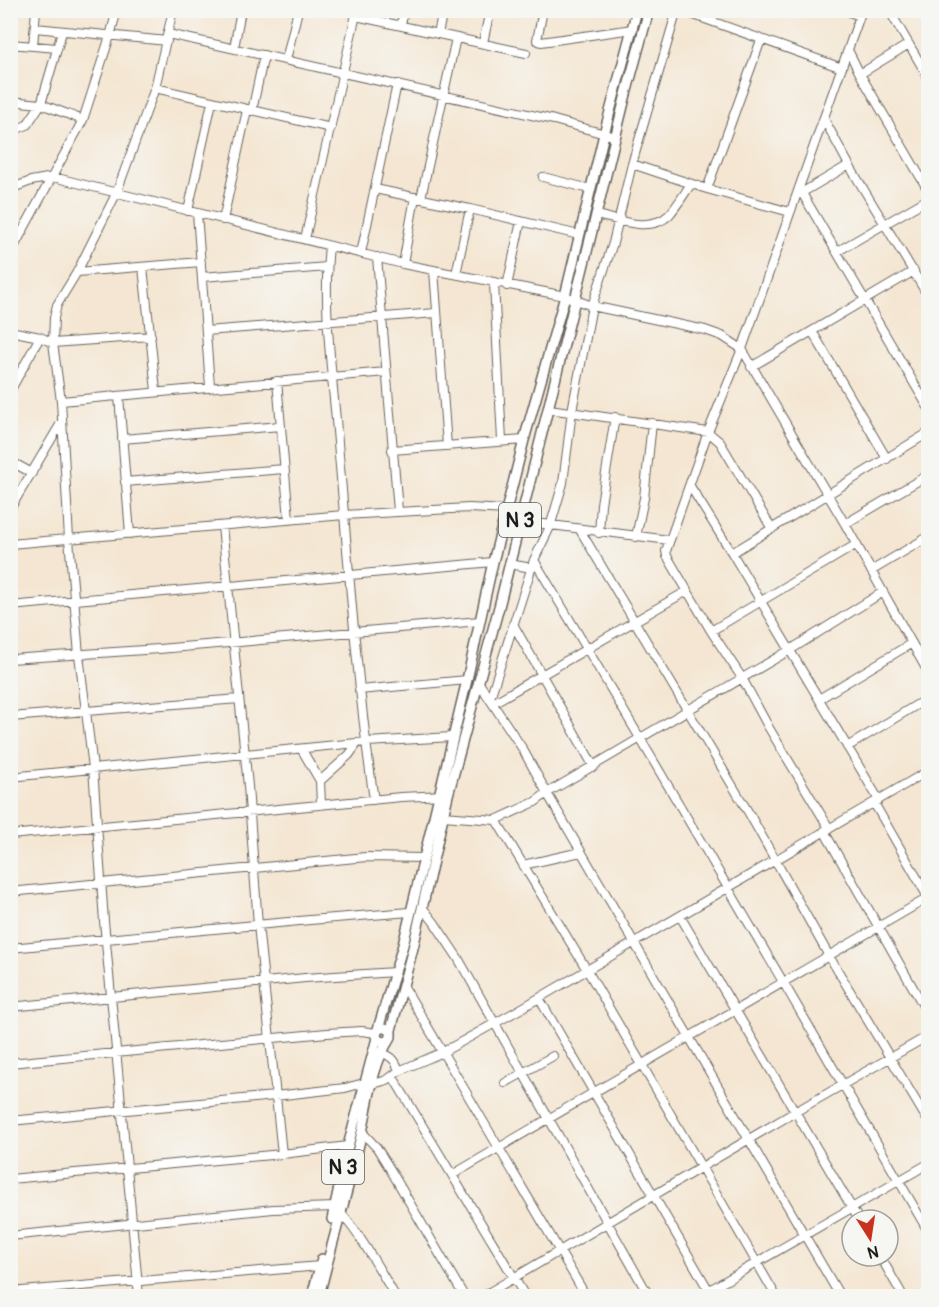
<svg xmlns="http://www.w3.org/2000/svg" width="939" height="1307" viewBox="0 0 939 1307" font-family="Pangolin,sans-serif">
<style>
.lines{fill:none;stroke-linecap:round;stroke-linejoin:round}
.minor-casing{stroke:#68635c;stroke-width:10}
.major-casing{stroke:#68635c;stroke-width:12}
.minor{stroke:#fff;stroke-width:8}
.major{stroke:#fff;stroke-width:9}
.labels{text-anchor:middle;stroke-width:4.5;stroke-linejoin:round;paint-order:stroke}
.shield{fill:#f6f6f2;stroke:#5d5d5c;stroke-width:1.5}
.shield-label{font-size:20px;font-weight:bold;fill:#1c1c1c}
</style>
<rect width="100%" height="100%" fill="#f6f6f2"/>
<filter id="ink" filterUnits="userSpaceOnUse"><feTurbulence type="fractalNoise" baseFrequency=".0167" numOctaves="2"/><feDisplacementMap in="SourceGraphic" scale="12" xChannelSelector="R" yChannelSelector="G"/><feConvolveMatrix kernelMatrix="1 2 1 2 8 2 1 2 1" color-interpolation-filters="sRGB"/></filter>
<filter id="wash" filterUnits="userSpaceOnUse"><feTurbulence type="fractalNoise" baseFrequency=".008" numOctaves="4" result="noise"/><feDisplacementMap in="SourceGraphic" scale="24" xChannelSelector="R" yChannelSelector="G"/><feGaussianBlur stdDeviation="1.35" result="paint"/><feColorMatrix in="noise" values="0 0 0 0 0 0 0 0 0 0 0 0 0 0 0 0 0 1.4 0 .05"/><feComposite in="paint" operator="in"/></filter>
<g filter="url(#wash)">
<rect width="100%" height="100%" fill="#f4e6d2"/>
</g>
<g filter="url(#ink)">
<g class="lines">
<!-- minor casing -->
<g class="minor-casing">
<path id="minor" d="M543,10l-6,30 4,2 92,-13
M680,10l162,58
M844,10l16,6
M889,10l39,67
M356,16l170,37
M401,25l3,-15
M35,28l132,13
M168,34l386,86 62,17
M438,34l5,-24
M483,43l7,-33
M10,44l47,4
M33,46l3,-36
M234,48l7,-38
M848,50l12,24 68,116
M286,60l12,-50
M860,74l49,-30
M155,88l176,40
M10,101l31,3 42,16
M252,111l12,-56
M824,119l25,46 79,131
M10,132l17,-7 14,-21 21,-72
M632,164l75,25 83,23
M543,177l47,12
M799,188l129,219
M10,189l21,-8 22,-4 350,87 162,32 27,10 113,24 17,6 20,13 103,175 83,148
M375,189l95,20 109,26
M707,189l54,-149
M803,192l46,-27
M421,198l35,-160
M188,211l24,-109
M197,213l13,173
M597,215c22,5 53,18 72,0 8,-9 15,-21 22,-31
M223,220l24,-110
M305,239l52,-229
M329,246c-7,68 5,140 10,209 10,115 18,231 35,345
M838,251l90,-52
M361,253l36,-169
M10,254l73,-134 27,-84 7,-26
M377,257l21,254
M403,264l12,-67
M143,267l13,124
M434,270l13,176
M77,272l124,-10
M456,274l14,-65
M202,277l125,-10
M494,283l8,158
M507,286l14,-65
M10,331l30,6 13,6 98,-7
M206,331l230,-18
M812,331l75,128
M751,367l163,-96
M277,381l12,138
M10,391l30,-54
M119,396l11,138
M61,401l325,-29
M549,409l159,23 12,10 52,87
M122,439l159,-13
M392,450l132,-10
M10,461l22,12
M125,482l159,-13
M690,486l42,67 147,247
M10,509l51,-86
M520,521l149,19
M845,524l83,-49
M222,526l26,260 10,139 24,229
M580,530l170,285 79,141 99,165
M599,533l2,-29 14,-87
M636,537l8,-39 8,-75
M10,544l334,-29 125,-7 38,2
M732,553l196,-120
M534,560c134,223 264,447 394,671
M509,564l23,4
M871,571l57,-34
M10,606l483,-44
M513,624l81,143
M711,631l146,-87
M10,659l149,-10 321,-28
M479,683l43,65 25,45 293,503
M359,690l108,-10
M490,698l44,-138 16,-33 13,-44 9,-72 20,-105 21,-63 19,-79 45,-154
M819,699l93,-56
M493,703l194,-112
M10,717l229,-18
M847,747l81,-49
M302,750l18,31 1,23
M10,777l357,-35 85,-5
M320,781l29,-26 8,-11
M874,803l54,94
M443,816l53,4 39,-18 12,-9 243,-143 93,-58
M496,820l91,150 189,326
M829,828l-60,-100 -27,-50 -31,-47 -44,-75 -1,-5 42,-119 34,-83 120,-339
M824,831l104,183
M10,835l391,-38 44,-2
M523,865l58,-13
M10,892l356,-35 58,1
M422,907l12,15 24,36 191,338
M680,916l179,304
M10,948l300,-28 100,-8
M403,985l183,311
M539,998l173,298
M10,1007l295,-29 90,-6
M382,1053c10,3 14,8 17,18
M10,1063l317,-30 35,-2 14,2
M393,1077l132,219
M505,1083l48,-27
M373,1084l14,-4 12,-9 44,-19 72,-40 413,-241
M10,1121l265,-25 70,-8 19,-5
M362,1132l15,16 13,21 74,127
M452,1175l476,-277
M10,1179l272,-25 66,-8
M340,1212c22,25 38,55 55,84
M10,1236l263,-27 62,-2
M880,1256l23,40
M10,1292l310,-26
M139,1296l-35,-375 -11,-153 -14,-113 -10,-116 -8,-138 -8,-58 1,-25 3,-13 20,-33 39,-78 39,-106 18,-78
M483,1296l312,-184 133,-76
M699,1296l229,-132"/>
</g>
<!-- major casing -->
<g class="major-casing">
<path id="major" d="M378,1029l25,-84 64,-265 26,-118 31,-122 41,-144 39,-162 33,-124
M391,1030l22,-82 35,-153 51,-188 126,-509 24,-88
M332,1219l16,-73 29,-108
M312,1296l10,-37
M319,1296c13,-54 30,-109 43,-164 7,-31 10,-69 29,-95v-7l-9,-3 -5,4 -1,5 3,5 7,1"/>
</g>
<!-- minor -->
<use href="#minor" class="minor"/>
<!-- major -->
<use href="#major" class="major"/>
</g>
</g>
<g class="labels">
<!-- shield labels -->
<g class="shield">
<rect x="499" y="503" width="42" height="34" rx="4.5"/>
<rect x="322" y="1150" width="42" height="34" rx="4.5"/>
</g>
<g class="shield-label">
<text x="520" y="527">N 3</text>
<text x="343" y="1174">N 3</text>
</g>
</g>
<!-- margin -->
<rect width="939" height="1307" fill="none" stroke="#f6f6f2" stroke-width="36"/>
<!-- north arrow -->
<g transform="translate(870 1238) rotate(168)"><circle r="28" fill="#f6f6f2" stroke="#9f9f9c" stroke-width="1.5"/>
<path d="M0-4.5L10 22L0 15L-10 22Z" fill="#c8321e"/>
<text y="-9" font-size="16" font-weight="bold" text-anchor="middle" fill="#1c1c1c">N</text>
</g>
</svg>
